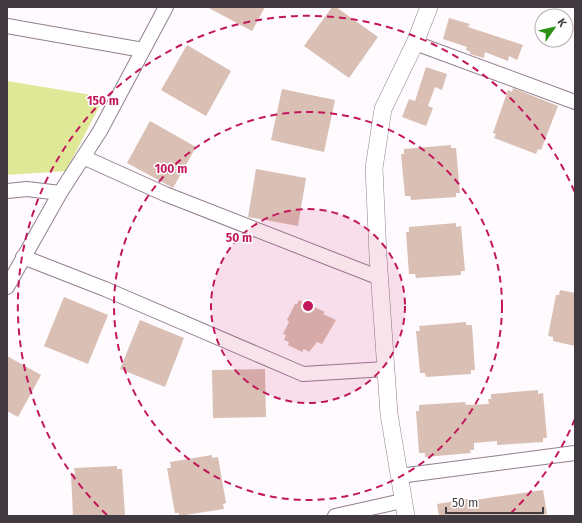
<svg xmlns="http://www.w3.org/2000/svg" width="582" height="523" viewBox="0 0 582 523" font-family="'Fira Sans',sans-serif">
<style>
.green{fill:#dfe896}
.building{fill:#d9bfb4}
.lines{fill:none;stroke-linecap:round;stroke-linejoin:round}
.minor-casing{stroke:#917f90;stroke-width:16}
.tertiary-casing{stroke:#917f90;stroke-width:18}
.minor{stroke:#fff;stroke-width:14}
.tertiary{stroke:#fff;stroke-width:17}
.ring{fill:none;stroke:#c2185b;stroke-width:2;stroke-dasharray:7 5}
.centre{fill:#c2185b;stroke:#fff;stroke-width:2}
.ring-label{font-size:12px;text-anchor:middle;font-weight:bold;fill:#c2185b;stroke:#fff;stroke-width:3;stroke-linejoin:round;paint-order:stroke}
</style>
<rect width="100%" height="100%" fill="#fefafe"/>
<!-- green -->
<path class="green" d="M7,81l97,16 -38,74 -59,4z"/>
<!-- building -->
<path class="building" d="M207,7h58l-13,24z
M332,7h4l42,30 -29,41 -45,-32z
M449,18l21,6 -2,3 55,18 -6,15 -8,-4 -1,5 -23,-9 -1,6 -14,-4v-2l-4,-2 1,-3 -24,-8z
M187,45l44,26 -25,45 -45,-26z
M426,67l21,7 -5,16 -7,-3 -7,19 5,2 -7,18 -24,-9 7,-18 6,2z
M513,88l45,18 -17,44 -3,-1 -2,5 -42,-16 2,-4 -3,-1 15,-43 4,2z
M282,89l53,11 -11,52 -53,-12z
M150,121l46,26 -23,41 -46,-25z
M451,145v3h5l4,45h-4v4l-45,3 -1,-4h-5l-4,-42h3v-5z
M256,169l50,9 -8,48 -50,-9z
M456,223v4l5,-1 4,45h-4v4l-45,3 -1,-4h-6l-3,-42h3v-5z
M560,290l15,3v53l-22,-5v-4l-5,-1 8,-41h3z
M64,297l44,18 -20,49 -44,-18z
M299,300l26,12 -2,2 13,6 -14,24 -5,-2 -8,10 -5,-3 -2,3 -14,-7 1,-3 -5,-2 2,-5 -3,-1 6,-12 -2,-2 8,-16h2z
M140,320l44,18 -19,49 -45,-18z
M466,322v3h6l3,45h-4v4l-45,3 -1,-4h-5l-4,-42h4l-1,-5z
M7,356l34,19 -23,42 -11,-6z
M265,369l1,48 -53,1 -1,-48z
M538,390v4l5,-1 4,45h-4v4l-46,3v-4l-23,2v7h-4l1,3 -46,4v-4h-6l-3,-42h3v-6l46,-3 1,3 23,-1 -1,-5h3v-5z
M212,455v3l6,-1 8,46 -3,1 1,5 -45,7v-3h-4l-8,-45h4l-1,-6z
M117,466v3h5l3,47h-52l-2,-42h4l-1,-6z
M543,490l4,24 -12,2h-96l-2,-12 31,-5v2z"/>
<g class="lines">
<!-- minor casing -->
<g class="minor-casing">
<path id="minor" d="M7,26l136,24
M415,43l160,59
M83,157l82,37 215,84
M7,191l20,-2 33,4
M23,257l82,32 198,85 83,-5
M7,287l53,-94 40,-62 66,-124
M399,476l176,-23
M335,516l67,-15"/>
</g>
<!-- tertiary casing -->
<g class="tertiary-casing">
<path id="tertiary" d="M406,516l-17,-102 -11,-158 -4,-88 9,-59 32,-66 14,-36"/>
</g>
<!-- minor -->
<use href="#minor" class="minor"/>
<!-- tertiary -->
<use href="#tertiary" class="tertiary"/>
</g>
<!-- distance rings -->
<circle cx="308" cy="306" r="97" fill="#c2185b" fill-opacity=".12"/>
<g class="ring">
<circle cx="308" cy="306" r="97"/>
<circle cx="308" cy="306" r="194"/>
<path d="M575 419A290 290 0 0 1 509 515M107 515A290 290 0 1 1 575 193"/>
</g>
<circle cx="308" cy="306" r="6" class="centre"/>
<g class="ring-label">
<text x="103" y="105">150 m</text>
<text x="171" y="173">100 m</text>
<text x="239" y="242">50 m</text>
</g>
<!-- border -->
<rect width="582" height="523" fill="none" stroke="#423a41" stroke-width="16"/>
<!-- north arrow -->
<g transform="translate(554 28) rotate(56)"><circle r="19" fill="#ffffff" stroke="#b3b0b3"/>
<path d="M0-3L7 15L0 10L-7 15Z" fill="#2c9216"/>
<text y="-6" font-size="11" font-weight="bold" text-anchor="middle" fill="#423a41">K</text>
</g>
<!-- scale -->
<path d="M446 507v6h97v-6" fill="none" stroke="#423a41" stroke-width="2"/>
<text x="452" y="507" font-size="12" fill="#423a41" stroke="#ffffff" stroke-width="3" paint-order="stroke">50 m</text>
</svg>
